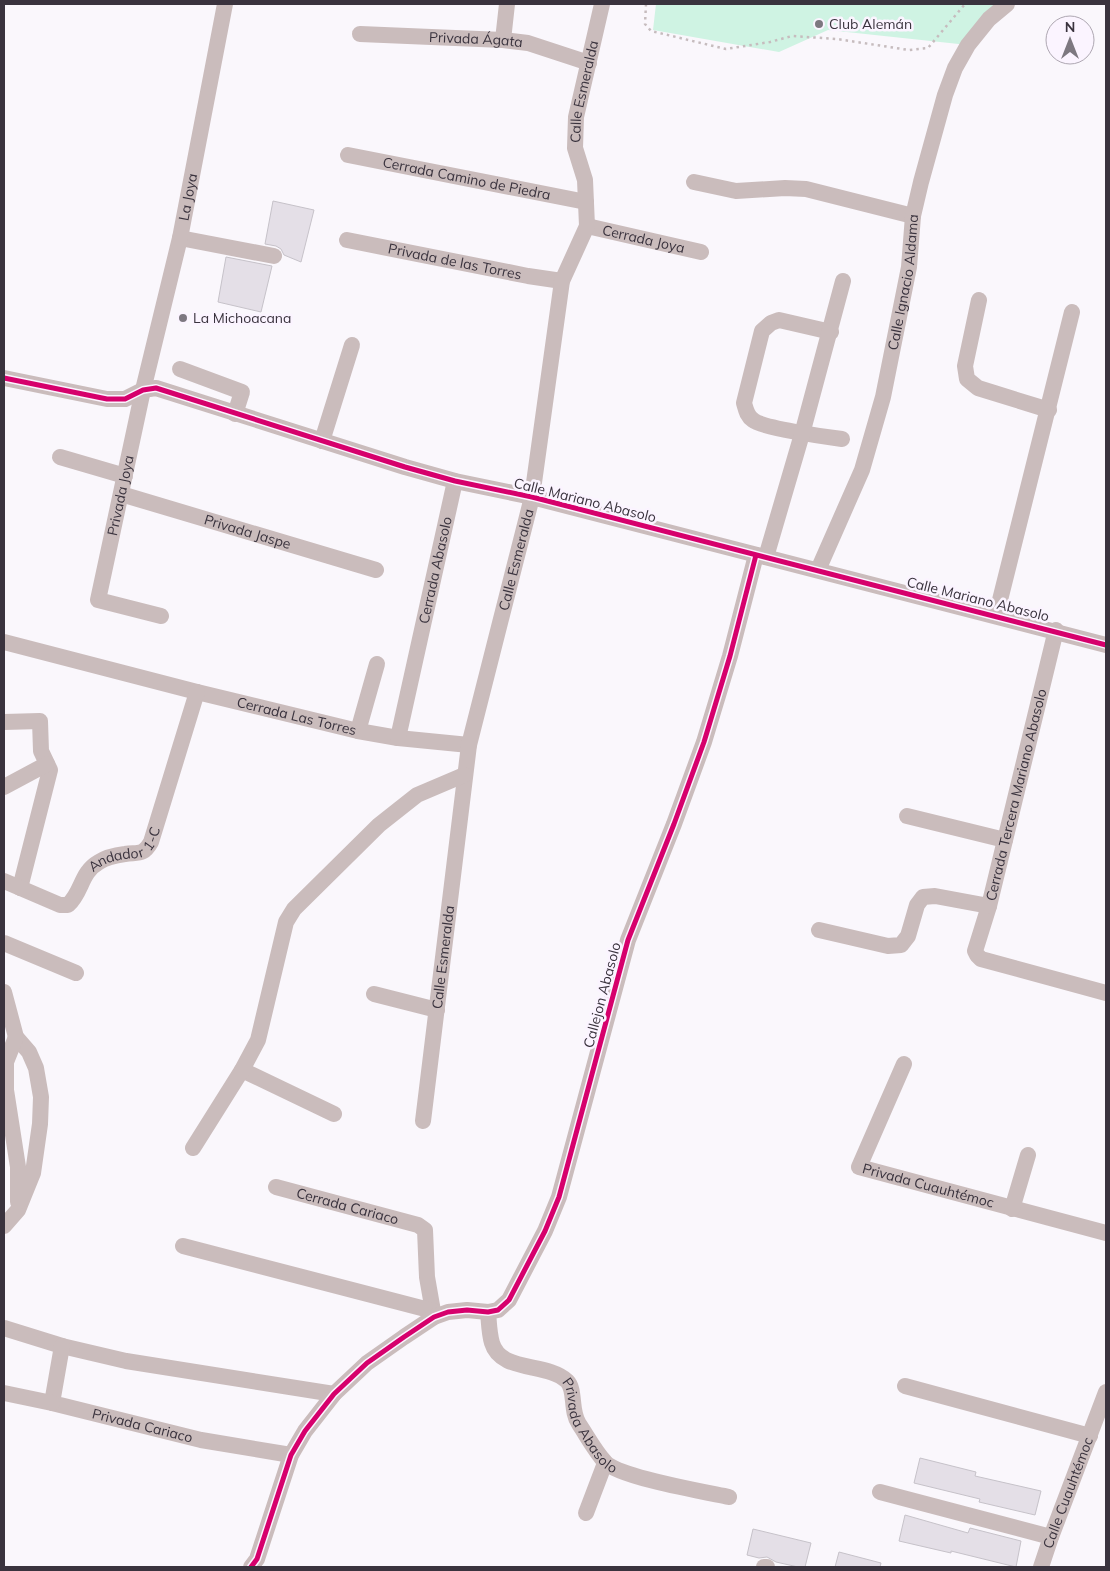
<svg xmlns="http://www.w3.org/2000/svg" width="1110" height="1571" viewBox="0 0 1110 1571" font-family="Mulish,sans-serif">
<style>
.green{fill:#cff3e3}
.building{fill:#e4dfe7;stroke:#c6c2c9}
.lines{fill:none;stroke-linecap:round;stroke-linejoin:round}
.path{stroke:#c6bcbe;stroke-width:2.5;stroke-dasharray:2.5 4;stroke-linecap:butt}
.minor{stroke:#cabcbc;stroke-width:16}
.cycleway-casing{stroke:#fbf4ff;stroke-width:8}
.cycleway{stroke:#d6006c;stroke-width:5}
.poi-dot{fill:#7d7880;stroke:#fbf4ff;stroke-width:2}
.labels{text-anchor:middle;stroke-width:5;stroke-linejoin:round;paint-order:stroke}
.poi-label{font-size:14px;fill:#3a333e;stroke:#fbf4ff;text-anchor:start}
.street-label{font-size:14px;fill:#3a333e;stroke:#fbf4ff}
</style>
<rect width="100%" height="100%" fill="#faf7fc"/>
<!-- green -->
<path class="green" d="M656,4h351l-39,41 -140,-15 -49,22 -126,-22z"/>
<!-- building -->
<path class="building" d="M273,201l41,9 -13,52 -17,-7 -3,-6 -5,-3 -11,-2z
M226,257l46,9 -11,46 -43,-10z
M920,1458l56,14 -1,4 66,15 -6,24 -56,-13 1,-3 -66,-16z
M905,1515l63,18 2,-5 51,13 -5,26 -65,-16v2l-52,-12z
M753,1529l58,14 -6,24h-7l-22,-5 -9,-5 -8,1 -12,-3z
M839,1552l42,11 -1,4h-45z"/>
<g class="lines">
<!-- path -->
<path class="path" d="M646,4l-1,20 6,7 75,18 44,-7 22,-6 45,3 72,11 19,-2 37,-44"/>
<!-- minor -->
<g class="minor">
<path id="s1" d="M360,34l143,6 25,3 61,20"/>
<path d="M503,40l4,-36"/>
<path id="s2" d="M348,155l238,47"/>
<path d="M694,182l42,9 49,-3 21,1 107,27"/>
<path id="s3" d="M587,226l114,26"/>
<path d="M180,238l94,18"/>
<path id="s4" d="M347,240l181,36 34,5"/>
<path d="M979,300l-14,66 2,13 11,9 71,22"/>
<path d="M831,332l-52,-12 -8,3 -9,8 -18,72c2,7 3,13 9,17 9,8 73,17 89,19"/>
<path d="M180,369l62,23 -7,22"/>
<path d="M4,378l103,21h18l18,-9 13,-2 249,79 50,14 77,16 574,148"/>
<path d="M322,441l30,-96"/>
<path d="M60,457l65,19"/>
<path id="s5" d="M121,494l255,76"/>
<path d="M766,557l36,-123 41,-153"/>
<path id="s6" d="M818,570l44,-100 21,-73 26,-130 4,-51 8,-34 24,-87 10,-27 13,-23 21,-26 18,-15"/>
<path id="s7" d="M161,616l-63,-16 45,-210 37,-152 45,-234"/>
<path d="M996,616l76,-304"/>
<path id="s8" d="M4,642l193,50 161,39 40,7 71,7"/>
<path d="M4,722l36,-1 1,30 9,19 -30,118"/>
<path d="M358,731l19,-67"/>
<path id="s9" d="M398,738l57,-257"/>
<path d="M4,787l43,-23"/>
<path d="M907,816l98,24"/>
<path id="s10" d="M4,881l56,24h8c15,-14 12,-32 31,-43 6,-4 18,-7 26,-8 13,-2 18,2 26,-12l46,-150"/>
<path d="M989,906l-14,45 2,4 4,4 125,34"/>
<path id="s11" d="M819,930l69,16 13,-1 7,-9 9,-31 6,-8 12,-1 54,10 67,-276"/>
<path d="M4,943l72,30"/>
<path d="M4,992l12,45 13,15 7,16 5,29 -1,27 -7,49 -15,37 -14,16"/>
<path d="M374,994l63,16"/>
<path d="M16,1037l-10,25v28l12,77v35"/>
<path id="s12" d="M904,1064l-45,103 247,66"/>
<path d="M242,1070l92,44"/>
<path id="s13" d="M423,1121l46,-376 63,-248 30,-216 25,-55 -2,-46 -10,-32 1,-31 26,-113"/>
<path d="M193,1148l49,-78 16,-30 28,-118 8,-13 85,-84 38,-30 47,-20"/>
<path id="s14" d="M276,1187l142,38 7,5 2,47 7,40"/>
<path d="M1012,1209l16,-54"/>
<path d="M183,1246l250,65"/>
<path id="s15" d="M488,1312c1,10 1,21 4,31 9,30 55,19 75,38 9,9 3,30 12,43 8,12 16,27 26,38 13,15 100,30 124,35"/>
<path d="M4,1328l58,18 64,15 208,33"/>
<path id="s16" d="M62,1346l-10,57 149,37 90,15"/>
<path d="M905,1386l185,50"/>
<path d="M4,1393l48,10"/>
<path d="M880,1492l171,45"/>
<path d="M586,1513l19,-50"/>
<path d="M251,1567l6,-8 34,-104 14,-24 29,-37 33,-31 37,-26 30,-20 14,-5 19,-2 21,2 10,-2 11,-10 36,-69 14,-34 69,-257 46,-116 30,-82 26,-86 26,-101"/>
<path d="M764,1567h3"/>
<path id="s17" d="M1041,1567l10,-30 55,-145"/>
</g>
<!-- cycleway casing -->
<g class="cycleway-casing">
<path id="cycleway" d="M4,378l103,21h18l18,-9 13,-2 249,79 50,14 77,16 574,148
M251,1567l6,-8 34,-104 14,-24 29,-37 33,-31 37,-26 30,-20 14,-5 19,-2 21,2 10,-2 11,-10 36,-69 14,-34 69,-257 46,-116 30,-82 26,-86 26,-101"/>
</g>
<!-- cycleway -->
<use href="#cycleway" class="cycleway"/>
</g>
<!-- markers -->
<g class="poi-dot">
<circle cx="819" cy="24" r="5"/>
<circle cx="183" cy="318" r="5"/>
</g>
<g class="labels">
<!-- poi labels -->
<g class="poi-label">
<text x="829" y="29">Club Alemán</text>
<text x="193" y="323">La Michoacana</text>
</g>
<!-- street labels -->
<g class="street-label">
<text dy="5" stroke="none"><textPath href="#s1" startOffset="116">Privada Ágata</textPath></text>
<text dy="5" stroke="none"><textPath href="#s13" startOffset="1050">Calle Esmeralda</textPath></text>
<text dy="5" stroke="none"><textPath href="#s2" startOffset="121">Cerrada Camino de Piedra</textPath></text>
<text dy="5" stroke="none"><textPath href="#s7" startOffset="478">La Joya</textPath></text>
<text dy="5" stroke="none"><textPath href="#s3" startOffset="58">Cerrada Joya</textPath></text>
<text dy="5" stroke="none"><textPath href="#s4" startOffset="110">Privada de las Torres</textPath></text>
<text dy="5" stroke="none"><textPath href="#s6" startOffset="302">Calle Ignacio Aldama</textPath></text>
<text dy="5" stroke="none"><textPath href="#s7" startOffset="172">Privada Joya</textPath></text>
<text transform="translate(585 500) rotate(14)" y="5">Calle Mariano Abasolo</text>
<text dy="5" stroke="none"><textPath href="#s5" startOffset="132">Privada Jaspe</textPath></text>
<text dy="5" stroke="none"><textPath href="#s13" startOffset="570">Calle Esmeralda</textPath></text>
<text dy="5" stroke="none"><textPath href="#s9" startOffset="172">Cerrada Abasolo</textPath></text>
<text transform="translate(978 599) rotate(14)" y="5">Calle Mariano Abasolo</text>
<text dy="5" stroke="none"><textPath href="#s8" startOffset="302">Cerrada Las Torres</textPath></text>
<text dy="5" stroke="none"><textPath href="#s11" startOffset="319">Cerrada Tercera Mariano Abasolo</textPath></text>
<text dy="5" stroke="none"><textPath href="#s10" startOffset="154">Andador 1-C</textPath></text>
<text dy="5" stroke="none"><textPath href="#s13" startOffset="165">Calle Esmeralda</textPath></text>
<text transform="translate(602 995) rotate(-75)" y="5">Callejon Abasolo</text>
<text dy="5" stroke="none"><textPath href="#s12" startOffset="184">Privada Cuauhtémoc</textPath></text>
<text dy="5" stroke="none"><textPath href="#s14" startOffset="74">Cerrada Cariaco</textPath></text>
<text dy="5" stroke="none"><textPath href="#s15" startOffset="170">Privada Abasolo</textPath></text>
<text dy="5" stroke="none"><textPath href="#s16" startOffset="151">Privada Cariaco</textPath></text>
<text dy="5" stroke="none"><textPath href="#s17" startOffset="79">Calle Cuauhtémoc</textPath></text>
</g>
</g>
<!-- border -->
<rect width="1110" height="1571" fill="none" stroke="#3a333e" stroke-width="10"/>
<!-- north arrow -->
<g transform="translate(1070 40)"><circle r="24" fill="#fbf4ff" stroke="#aea7b2"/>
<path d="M0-4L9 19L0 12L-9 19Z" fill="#7d7880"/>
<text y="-8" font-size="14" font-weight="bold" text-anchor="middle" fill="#3a333e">N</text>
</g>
</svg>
